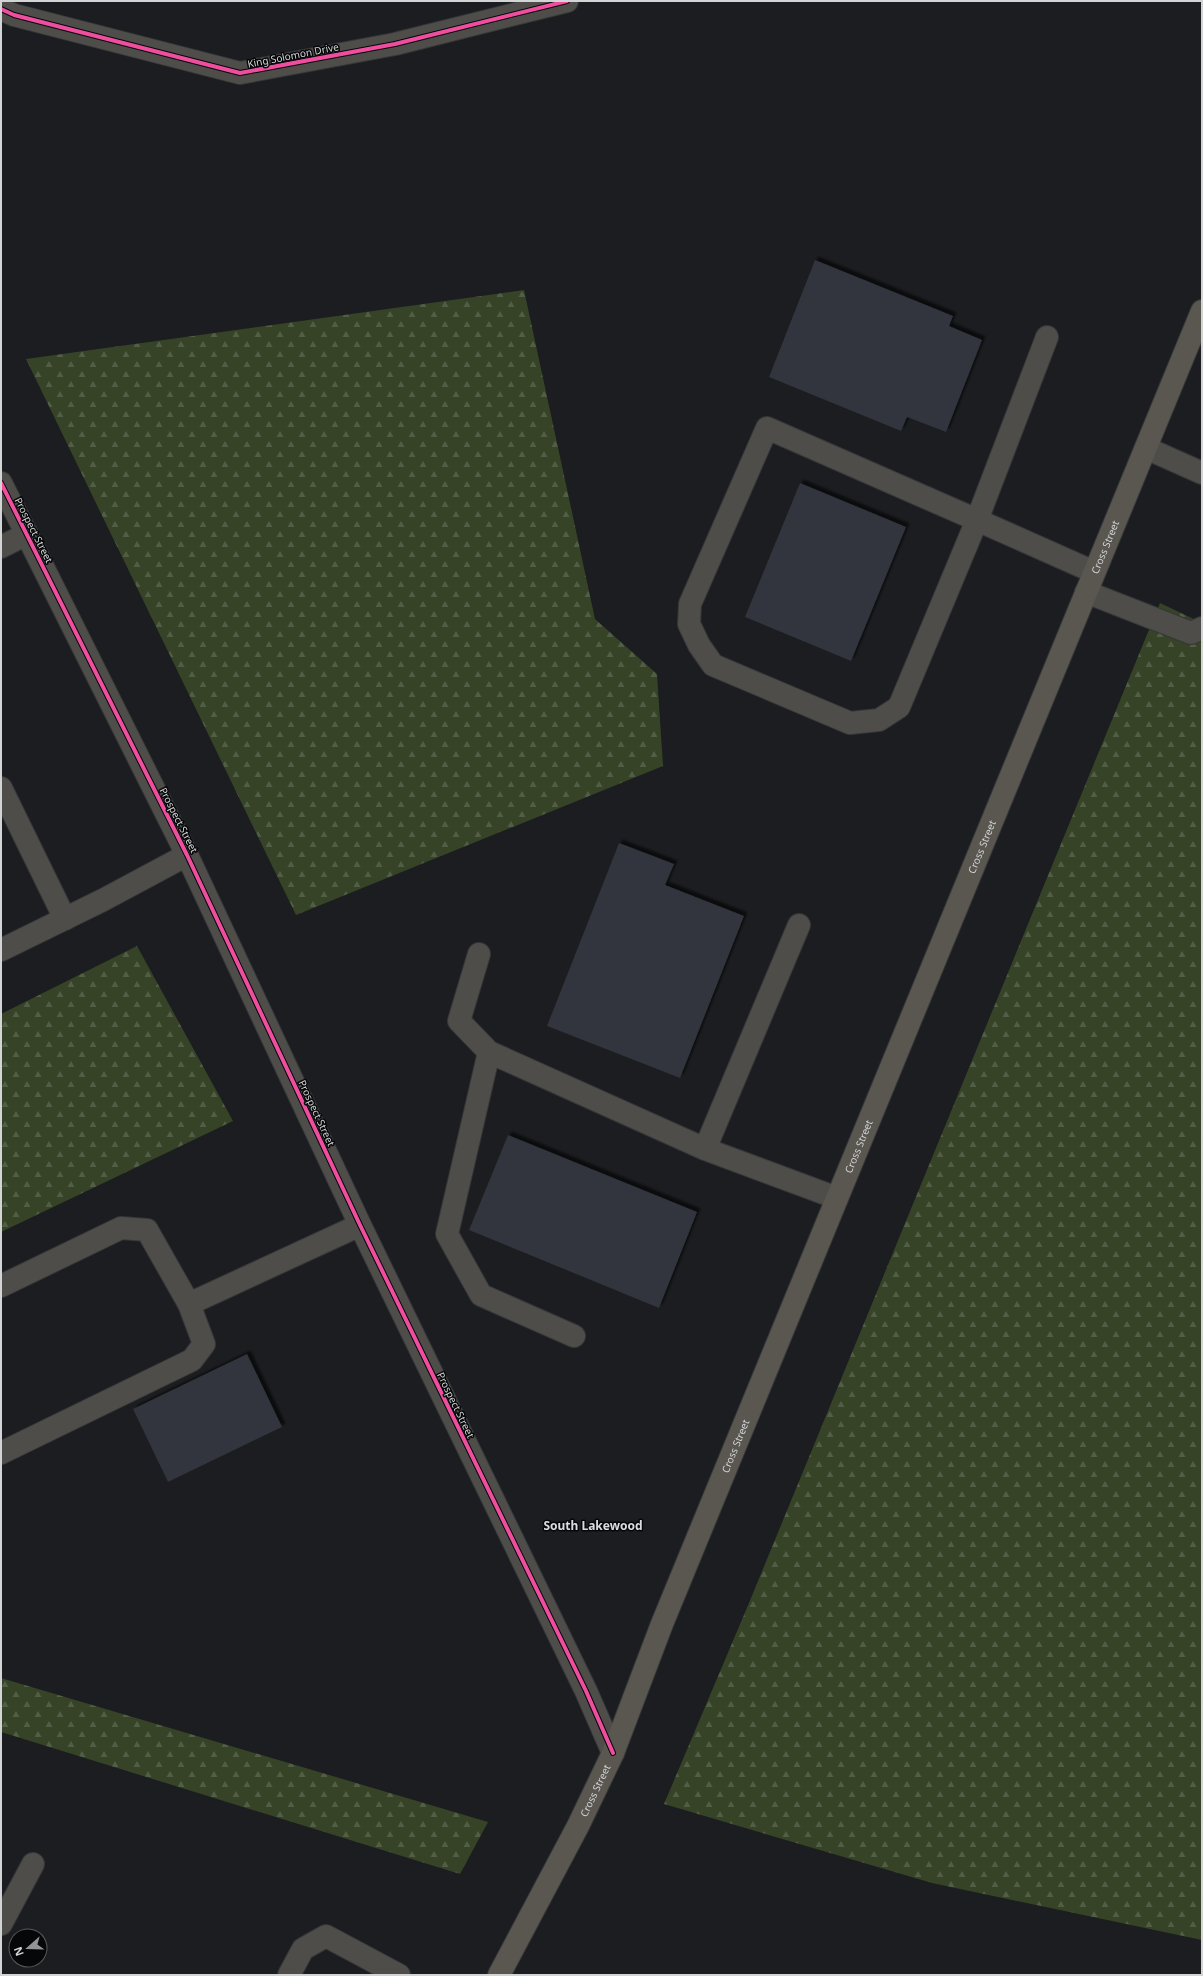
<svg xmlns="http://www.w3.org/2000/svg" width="1203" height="1976" viewBox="0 0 1203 1976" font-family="'Noto Sans',sans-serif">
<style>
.forest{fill:url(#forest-firs)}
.building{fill:#30343c;filter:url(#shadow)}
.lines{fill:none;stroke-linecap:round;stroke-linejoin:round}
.minor-casing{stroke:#353739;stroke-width:24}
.major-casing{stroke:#353739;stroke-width:24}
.minor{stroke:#4f4d49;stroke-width:22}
.major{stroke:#5a5650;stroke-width:22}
.cycleway-casing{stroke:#060709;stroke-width:6}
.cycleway{stroke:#ef4d9e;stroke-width:4}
.labels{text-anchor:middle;stroke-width:3;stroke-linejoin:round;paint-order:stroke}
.street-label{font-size:10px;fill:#d2d4d6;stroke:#060709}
.quarter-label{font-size:12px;font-weight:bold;fill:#d9dde2;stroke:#060709}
</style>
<defs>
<pattern id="forest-firs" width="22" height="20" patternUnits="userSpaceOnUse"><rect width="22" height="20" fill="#364326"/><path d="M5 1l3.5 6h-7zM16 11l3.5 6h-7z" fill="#525d45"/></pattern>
<filter id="shadow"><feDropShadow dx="3.5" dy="-3.5" stdDeviation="1" flood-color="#0009"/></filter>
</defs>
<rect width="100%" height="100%" fill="#1b1d20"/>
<!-- forest -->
<path class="forest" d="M524,290l71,329 62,55 6,92 -367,149 -270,-556z
M1160,603l42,20v1317l-270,-57 -268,-79 85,-201z
M137,946l96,175 -232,111v-218z
M1,1678l487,144 -28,52 -459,-142z"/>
<!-- building -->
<path class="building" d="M815,260l138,56 -4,10 33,14 -36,92 -39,-15 -6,14 -132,-54z
M800,483l106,44 -55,134 -106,-44z
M619,843l55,21 -9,21 79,31 -64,162 -133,-52z
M508,1135l189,77 -38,96 -190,-78z
M247,1354l35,73 -114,55 -35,-73z"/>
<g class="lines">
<!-- minor casing -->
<g class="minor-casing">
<path id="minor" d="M1,9l13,6 226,58 155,-29 172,-43
M1047,337l-70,183 117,52
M767,428l210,92 -78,187 -20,13 -29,3 -137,-58 -14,-20 -10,-21 1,-20z
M1146,448l56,25
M1,483l186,372 173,370 226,466 27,62
M1,547l26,-13
M1086,592l105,41 11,-5
M1,788l64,131
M1,950l102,-50 84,-45
M479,954l-20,67 30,31
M705,1149l94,-224
M1,1286l120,-58 26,2 42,74 15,40 -12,16 -191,93
M189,1304l171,-79
M574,1336l-93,-41 -34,-61 42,-182 216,97 132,49
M1,1924l32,-60
M289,1975l14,-26 23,-13 73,39"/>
</g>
<!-- major casing -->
<g class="major-casing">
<g id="major">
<path id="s1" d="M499,1975l79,-149 35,-73 49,-129 540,-1313"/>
</g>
</g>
<!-- minor -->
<use href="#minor" class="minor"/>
<!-- major -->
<use href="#major" class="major"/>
<!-- cycleway casing -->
<g class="cycleway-casing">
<path id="cycleway" d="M1,9l13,6 226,58 155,-29 172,-43
M1,483l186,372 173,370 226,466 27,62"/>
</g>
<!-- cycleway -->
<use href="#cycleway" class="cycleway"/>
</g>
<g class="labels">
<!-- street labels -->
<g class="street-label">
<text transform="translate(293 55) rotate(-11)" y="4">King Solomon Drive</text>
<text transform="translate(34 530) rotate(63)" y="4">Prospect Street</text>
<text dy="4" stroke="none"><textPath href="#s1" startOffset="1552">Cross Street</textPath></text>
<text transform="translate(179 820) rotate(63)" y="4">Prospect Street</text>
<text dy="4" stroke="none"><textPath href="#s1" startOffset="1228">Cross Street</textPath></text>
<text transform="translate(317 1113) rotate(65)" y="4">Prospect Street</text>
<text dy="4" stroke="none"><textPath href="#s1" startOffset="904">Cross Street</textPath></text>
<text transform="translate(456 1405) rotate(64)" y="4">Prospect Street</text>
<text dy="4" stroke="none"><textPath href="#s1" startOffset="580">Cross Street</textPath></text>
<text dy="4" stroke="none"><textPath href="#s1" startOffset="208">Cross Street</textPath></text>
</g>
<!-- quarter labels -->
<g class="quarter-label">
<text x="593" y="1530">South Lakewood</text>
</g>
</g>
<!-- border -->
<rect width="1203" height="1976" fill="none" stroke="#d2d4d6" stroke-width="4"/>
<!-- north arrow -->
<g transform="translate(28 1948) rotate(250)"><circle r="19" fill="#060709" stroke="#58595b"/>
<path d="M0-3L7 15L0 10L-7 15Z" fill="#929496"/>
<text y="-6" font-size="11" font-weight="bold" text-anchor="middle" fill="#d2d4d6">N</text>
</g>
</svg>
